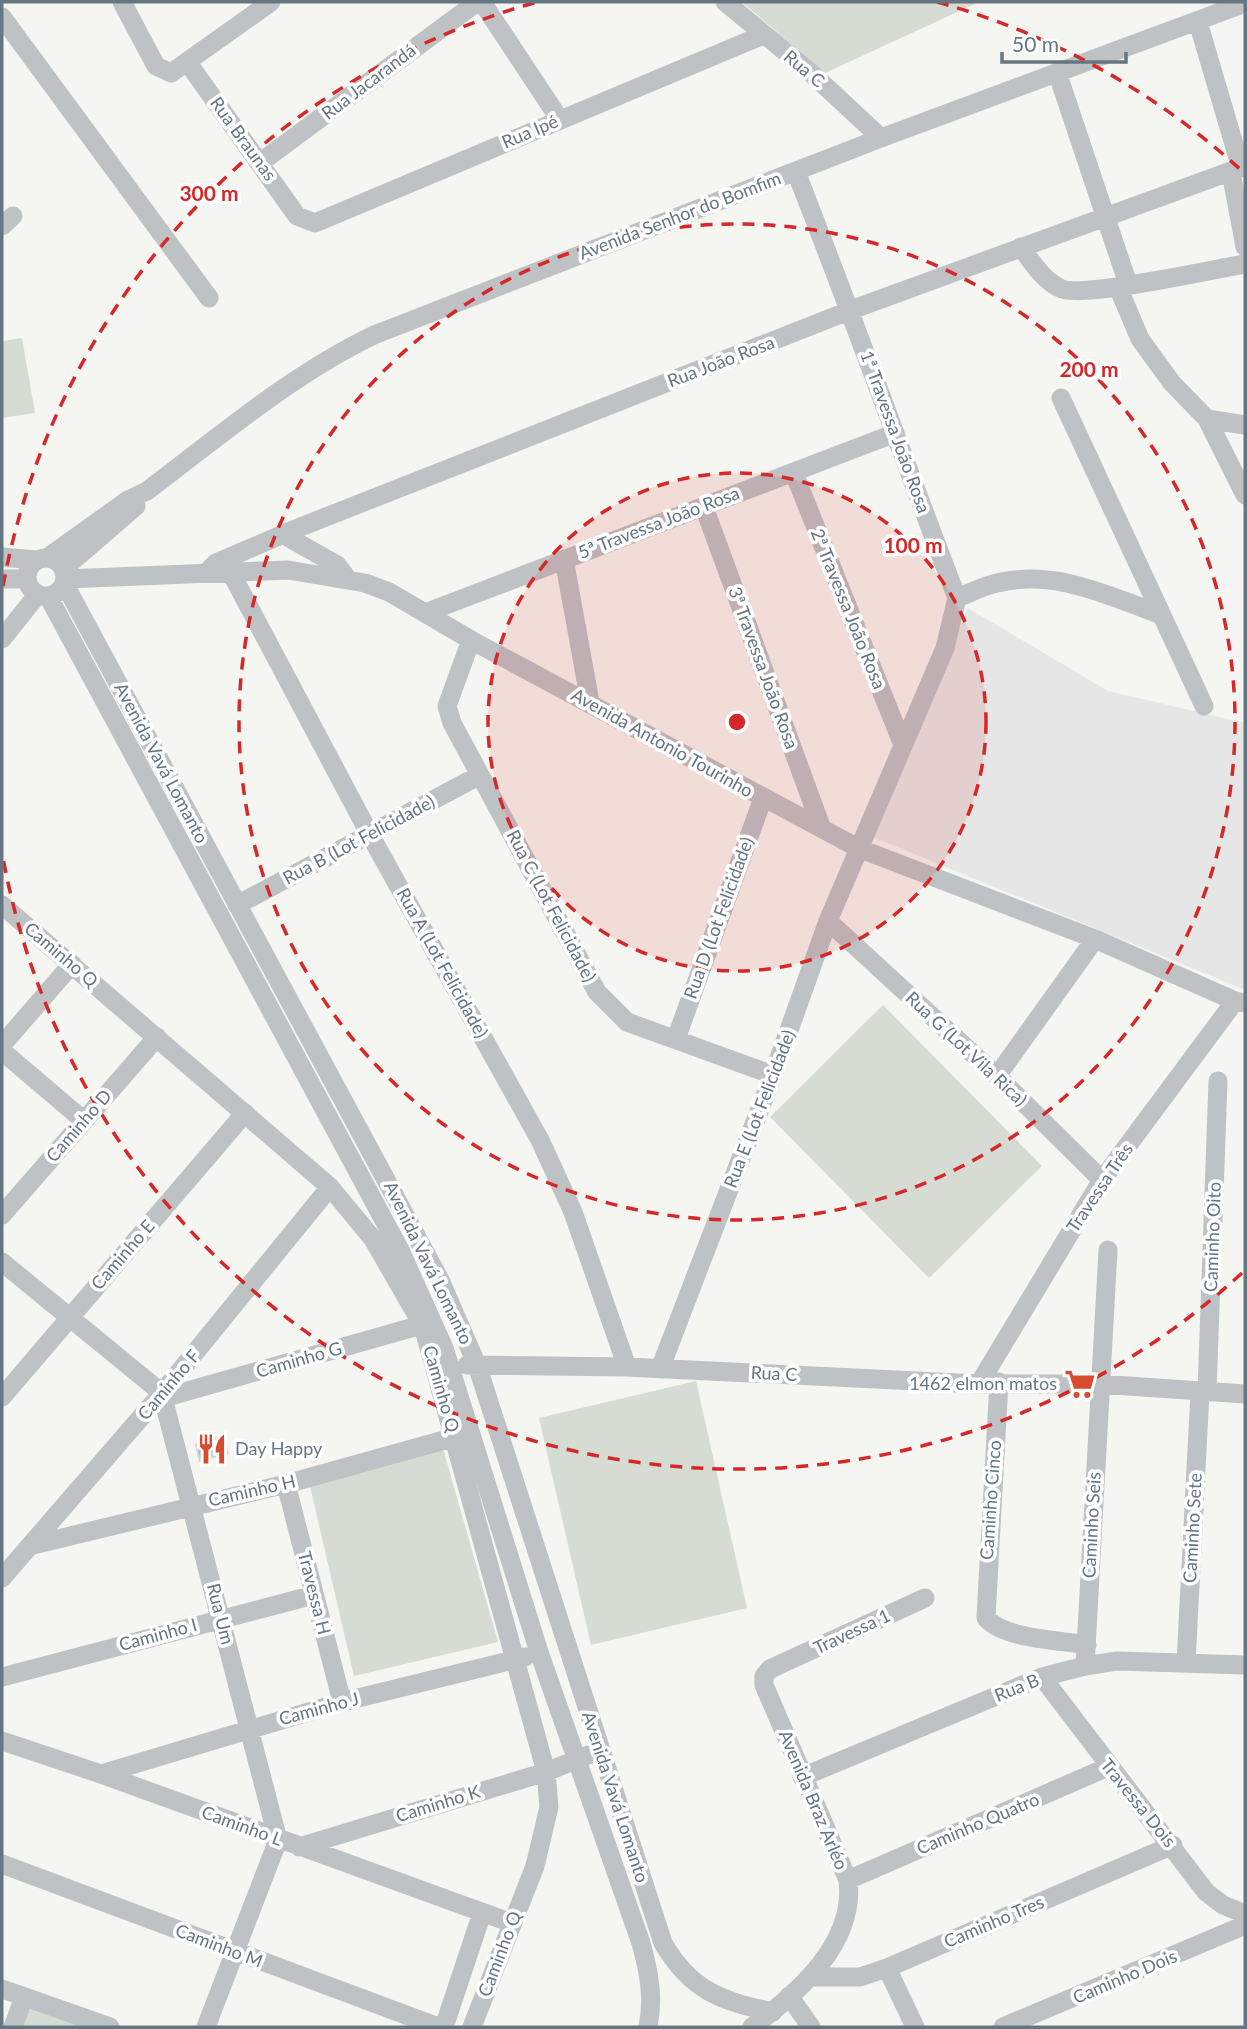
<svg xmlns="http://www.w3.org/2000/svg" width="1247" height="2029" viewBox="0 0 1247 2029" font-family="Lato,sans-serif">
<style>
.built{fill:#e5e6e5}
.green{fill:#d6dbd3}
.building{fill:#a4adb2;stroke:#d6d6d4;stroke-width:2}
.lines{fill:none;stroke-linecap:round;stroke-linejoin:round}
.minor{stroke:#bec2c5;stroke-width:19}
.ring{fill:none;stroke:#d62828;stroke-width:3.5;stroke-dasharray:12 9}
.labels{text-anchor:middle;stroke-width:7;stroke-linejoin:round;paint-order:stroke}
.street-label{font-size:18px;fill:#657681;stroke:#fff}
.poi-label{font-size:18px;fill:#657681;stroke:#fff;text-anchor:end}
.centre{fill:#d62828;stroke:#fff;stroke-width:3.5}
.ring-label{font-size:21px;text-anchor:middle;font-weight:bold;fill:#d62828;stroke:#fff;stroke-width:7;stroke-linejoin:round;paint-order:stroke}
</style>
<rect width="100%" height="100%" fill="#f5f5f1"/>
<!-- built -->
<path class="built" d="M968,608l140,83 137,32v267l-372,-153z"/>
<!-- green -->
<path class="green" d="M742,2h237l-154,71z
M22,338l13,75 -33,5v-77z
M883,1005l159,161 -113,112 -159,-161z
M696,1381l51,227 -156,37 -52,-227z
M442,1445l56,197 -144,34 -45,-194z
M28,2007l50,18 -1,2h-56z"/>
<!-- building -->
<path class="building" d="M223,1436l5,17 -28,8 -4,-16z"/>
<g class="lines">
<!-- minor -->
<path class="minor" d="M122,2l34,64 15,7 100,-71
M482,2l78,118
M725,2l85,70 71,66
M2,17l207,281
M1198,22l43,146
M188,63l109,153 18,7 448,-188
M1058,75l70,209
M261,162l216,-160
M1231,172l14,75
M2,226l11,-10
M1021,247c11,15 23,35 41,42 22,9 152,-20 183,-25
M1118,287l22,52 32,44 35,36 38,76
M1061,398l143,308
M1207,419l38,6
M794,473l109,272
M704,507l118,322
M284,535l53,30 11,14
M2,557l34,3
M47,558l81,-58 19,-9c73,-55 144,-116 227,-156l507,-197 364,-135
M27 577a19 19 0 1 1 38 0a19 19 0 1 1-38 0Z
M564,559l26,143
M63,569l73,-63
M208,571l8,-8 77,-33 558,-220 394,-144
M230,571l139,262 171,307 33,72 54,155
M2,579h25
M65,579l223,-9 77,13 24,9 82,48 387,208 237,91 140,62 10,2
M64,583l376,697 37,85 186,578c28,48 58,58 110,69
M48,596l352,654 44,98 95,304 102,291c8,29 13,55 7,84
M957,598c13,-5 26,-12 40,-15 57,-14 110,12 162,31
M425,613l468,-179
M2,639l36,-45
M471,640l-24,66 5,17 145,269 30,30 146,53
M2,905l328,282 43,52 50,87 123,446 3,35 -14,59 -63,161
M237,905l243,-130
M828,921l169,155 105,104
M676,1039l87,-241
M2,1045l70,-81
M2,1051l81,69
M997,1076l98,-137
M2,1215l155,-178
M2,1262l160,131 1,5 115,442 -72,187
M467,1365l160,2 352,17h120l146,10
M660,1369l113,-294 55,-154 117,-273 12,-50c-55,-142 -105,-285 -161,-426
M999,1382l-13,236c18,21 73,22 101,27
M979,1384l123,-204 133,-179
M1207,1392l11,-311
M2,1397l243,-284
M163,1398l269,-76
M286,1484l56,218
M33,1545l253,-61 180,-50
M2,1578l160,-185 168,-206
M1186,1663l14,-271
M1085,1666l23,-416
M2,1677l312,-82
M1042,1677l164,215 17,13 22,9
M2,1741l99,33 411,149
M101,1774l241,-72 183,-45
M802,1777l240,-100 43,-11 32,-5 128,4
M299,1847l247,-75 42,-17
M2,1864l436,163
M848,1880l260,-113
M887,1968l28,59
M810,1977h50l27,-9 286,-123
M2,1989l108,38
M789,1996l22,31
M13,2027l11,-30
M444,2027l38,-114
M752,2027c46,-34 104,-84 96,-147l-84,-195v-9l6,-7 155,-71
M1003,2027l242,-102"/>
</g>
<!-- distance rings -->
<circle cx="737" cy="722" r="249" fill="#d62828" fill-opacity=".12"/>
<g class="ring">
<circle cx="737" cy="722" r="249"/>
<circle cx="737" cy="722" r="498"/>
<path d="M1242 1273A747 747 0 0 1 3 858M3 586A747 747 0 0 1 537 2M937 2A747 747 0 0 1 1242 171"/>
</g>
<!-- icons -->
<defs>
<g id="supermarket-bare" transform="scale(2.415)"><path d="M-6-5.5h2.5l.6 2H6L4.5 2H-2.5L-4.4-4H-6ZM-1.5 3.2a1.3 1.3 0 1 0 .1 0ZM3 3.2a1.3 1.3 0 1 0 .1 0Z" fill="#d84b2d" stroke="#fff" stroke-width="2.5" paint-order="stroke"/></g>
<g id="restaurant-bare" transform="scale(2.415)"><path d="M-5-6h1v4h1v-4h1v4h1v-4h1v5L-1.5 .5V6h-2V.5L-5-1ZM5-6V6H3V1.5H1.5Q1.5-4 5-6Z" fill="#d84b2d" stroke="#fff" stroke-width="2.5" paint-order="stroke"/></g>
</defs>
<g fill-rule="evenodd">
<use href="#supermarket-bare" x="1080" y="1384"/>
<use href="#restaurant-bare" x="212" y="1449"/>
</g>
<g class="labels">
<!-- street labels -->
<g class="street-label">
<text transform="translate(804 69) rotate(40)" y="6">Rua C</text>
<text transform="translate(369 82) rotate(-37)" y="6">Rua Jacarandá</text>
<text transform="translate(530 132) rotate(-23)" y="6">Rua Ipé</text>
<text transform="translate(243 139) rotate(54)" y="6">Rua Braunas</text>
<text transform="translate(680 216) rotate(-21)" y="6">Avenida Senhor do Bomfim</text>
<text transform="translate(721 362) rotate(-21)" y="6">Rua João Rosa</text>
<text transform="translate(895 432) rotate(70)" y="6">1ª Travessa João Rosa</text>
<text transform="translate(659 523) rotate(-21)" y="6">5ª Travessa João Rosa</text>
<text transform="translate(848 609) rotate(68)" y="6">2ª Travessa João Rosa</text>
<text transform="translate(763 668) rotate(70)" y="6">3ª Travessa João Rosa</text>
<text transform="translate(662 743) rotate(29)" y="6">Avenida Antonio Tourinho</text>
<text transform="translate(161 763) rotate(62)" y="6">Avenida Vavá Lomanto</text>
<text transform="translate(359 840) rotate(-28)" y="6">Rua B (Lot Felicidade)</text>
<text transform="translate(551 906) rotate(62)" y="6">Rua C (Lot Felicidade)</text>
<text transform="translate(719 918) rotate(-70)" y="6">Rua D (Lot Felicidade)</text>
<text transform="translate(61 955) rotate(40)" y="6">Caminho Q</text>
<text transform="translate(442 963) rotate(61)" y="6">Rua A (Lot Felicidade)</text>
<text transform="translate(966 1049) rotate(43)" y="6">Rua G (Lot Vila Rica)</text>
<text transform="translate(760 1109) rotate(-69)" y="6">Rua E (Lot Felicidade)</text>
<text transform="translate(79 1126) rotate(-49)" y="6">Caminho D</text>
<text transform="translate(1100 1188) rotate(-56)" y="6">Travessa Três</text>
<text transform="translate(1213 1237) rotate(-88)" y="6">Caminho Oito</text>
<text transform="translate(123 1255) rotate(-49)" y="6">Caminho E</text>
<text transform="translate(428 1263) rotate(64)" y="6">Avenida Vavá Lomanto</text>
<text transform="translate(299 1360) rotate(-16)" y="6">Caminho G</text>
<text transform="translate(774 1374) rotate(3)" y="6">Rua C</text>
<text transform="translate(169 1385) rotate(-50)" y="6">Caminho F</text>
<text transform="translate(441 1389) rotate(74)" y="6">Caminho Q</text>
<text transform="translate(252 1491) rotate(-13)" y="6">Caminho H</text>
<text transform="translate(991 1500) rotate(-86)" y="6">Caminho Cinco</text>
<text transform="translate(1092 1525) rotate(-87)" y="6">Caminho Seis</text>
<text transform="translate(1193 1528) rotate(-87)" y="6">Caminho Sete</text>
<text transform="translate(314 1593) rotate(76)" y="6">Travessa H</text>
<text transform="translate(220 1614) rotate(76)" y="6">Rua Um</text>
<text transform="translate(852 1632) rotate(-25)" y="6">Travessa 1</text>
<text transform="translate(158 1635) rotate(-15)" y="6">Caminho I</text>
<text transform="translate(1017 1688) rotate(-22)" y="6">Rua B</text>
<text transform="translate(319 1709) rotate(-15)" y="6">Caminho J</text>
<text transform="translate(615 1797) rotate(72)" y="6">Avenida Vavá Lomanto</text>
<text transform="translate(813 1800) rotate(67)" y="6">Avenida Braz Arléo</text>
<text transform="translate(1138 1803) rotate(51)" y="6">Travessa Dois</text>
<text transform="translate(438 1804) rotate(-17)" y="6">Caminho K</text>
<text transform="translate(978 1824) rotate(-23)" y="6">Caminho Quatro</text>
<text transform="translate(242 1826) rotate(20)" y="6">Caminho L</text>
<text transform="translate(994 1922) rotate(-23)" y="6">Caminho Tres</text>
<text transform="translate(219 1946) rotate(21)" y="6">Caminho M</text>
<text transform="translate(500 1954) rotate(-69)" y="6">Caminho Q</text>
<text transform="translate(1125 1977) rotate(-23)" y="6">Caminho Dois</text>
</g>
<!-- poi labels -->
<g class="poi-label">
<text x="1057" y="1390">1462 elmon matos</text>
<text x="235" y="1455" text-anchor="start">Day Happy</text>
</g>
</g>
<circle cx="737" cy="722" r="10" class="centre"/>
<g class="ring-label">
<text x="209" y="201">300 m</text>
<text x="1089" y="377">200 m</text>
<text x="913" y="553">100 m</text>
</g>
<!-- border -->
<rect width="1247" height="2029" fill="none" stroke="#657681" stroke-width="7"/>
<!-- scale -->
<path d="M1002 52v10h124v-10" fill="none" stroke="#657681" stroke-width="3.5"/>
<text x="1012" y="52" font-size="21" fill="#657681" stroke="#ffffff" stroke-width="5" paint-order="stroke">50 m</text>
</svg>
